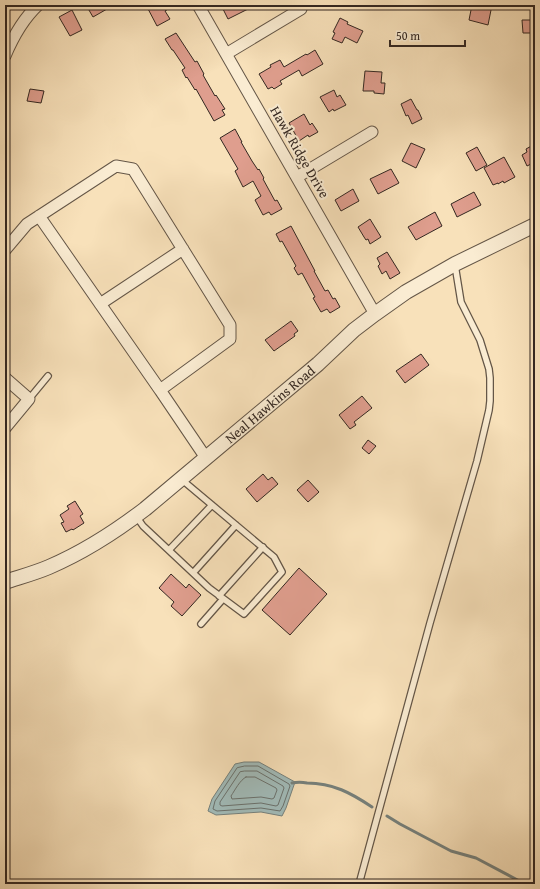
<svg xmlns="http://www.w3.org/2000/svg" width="540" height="889" viewBox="0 0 540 889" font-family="'Gentium Book Plus',serif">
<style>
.water{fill:#a1bbb9;stroke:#75807c}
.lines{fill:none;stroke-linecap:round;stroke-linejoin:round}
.shore{stroke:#6a716d;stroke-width:1}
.stream{stroke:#75807c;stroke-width:3}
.building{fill:#df9e8e;stroke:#332721}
.service-casing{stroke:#645647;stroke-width:8}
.minor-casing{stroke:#645647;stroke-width:13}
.tertiary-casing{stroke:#645647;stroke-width:16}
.service{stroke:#faecd2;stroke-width:5.5}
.minor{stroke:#faecd2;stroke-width:11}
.tertiary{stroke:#faecd2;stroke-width:14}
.labels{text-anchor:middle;stroke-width:4;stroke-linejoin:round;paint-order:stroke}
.street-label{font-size:14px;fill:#332721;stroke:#faecd2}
</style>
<rect width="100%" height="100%" fill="#f8e1ba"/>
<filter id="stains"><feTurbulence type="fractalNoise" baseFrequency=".005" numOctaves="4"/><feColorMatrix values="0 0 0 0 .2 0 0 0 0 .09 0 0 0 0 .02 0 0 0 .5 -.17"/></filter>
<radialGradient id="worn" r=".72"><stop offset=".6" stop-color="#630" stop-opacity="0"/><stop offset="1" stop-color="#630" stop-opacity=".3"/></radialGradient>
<!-- water -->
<path class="water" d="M244,762h15l36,20 -9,26 -4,8 -21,-4 -45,3 -8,-4 4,-12 23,-35z"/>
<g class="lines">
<!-- shore -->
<path class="shore" d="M245,766h13l31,18 1,2 -7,20 -3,5 -19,-3 -44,3 -4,-2 2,-8 22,-33z
M245,771h12l26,15 1,2 -6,17 -2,1 -15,-3 -39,3 -2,-1v-3l20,-30z
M246,777h9l21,11 1,2 -3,8 -2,1 -11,-2 -29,2 -1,-3c4,-6 9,-16 15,-19z"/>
<!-- stream -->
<path class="stream" d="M292,783c5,-1 10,-1 15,0 26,0 44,10 65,24
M387,816l13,8 51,27 25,7 49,26"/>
</g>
<!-- building -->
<path class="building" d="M86,5h28l-21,12z
M146,5h29l-10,6 5,8 -13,7z
M221,5h35l-28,14z
M472,5h20l-4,20 -19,-5z
M72,10l10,20 -12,6 -11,-19z
M340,18l8,4 -1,2 16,7 -6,12 -12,-6 -3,6 -10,-4 3,-6 -2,-1z
M522,20h9v13h-8z
M176,33l19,29 2,-1 7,13 -1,1 12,21 1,-1 9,14 -3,1 3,5 -11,6 -18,-32 -1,1 -8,-13 -1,1 -4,-8 3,-2 -12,-18h-1l-7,-11z
M315,50l8,14 -21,12 -3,-6 -19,11 2,3 -8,5 -2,-2 -4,2 -9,-15 12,-7 -1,-2 10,-5 4,7 22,-13 1,1z
M365,71l17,1 -1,11h4l-1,11 -10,-1v-2h-11z
M30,89l14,2 -3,12 -14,-2z
M334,90l3,7 3,-2 6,10 -12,6 -1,-2 -4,3 -9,-15z
M411,99l6,11h1l4,9 -10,5 -4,-9 -2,1 -5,-12z
M304,114l6,11 2,-2 6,9 -9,5 -1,-2 -9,6 -10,-18z
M235,129l7,13h-1l11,19 6,9 1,-1 5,9 -1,1 12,22 2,-1 5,9 -11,6 -2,-3 -6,3 -8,-15 6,-4 -8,-15 -10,6 -8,-16 3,-2 -18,-31z
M411,143l14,6 -9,19 -14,-7z
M535,144v22l-2,-3 -6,3 -5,-11 5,-3 -1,-3z
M477,147l10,18 -11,6 -10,-18z
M504,157l11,20 -11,6 -1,-2 -5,3v-1l-5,2 -9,-17z
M391,169l8,14 -21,11 -8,-15z
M353,189l6,12 -18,10 -6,-11z
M474,192l7,13 -24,12 -6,-13z
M435,212l7,14 -26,14 -8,-13z
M370,219l11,18 -11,7 -2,-5 -2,1 -2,-3 -6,-10z
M291,226l24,45h-1l11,20 3,-1 5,9 2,-1 5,9 -10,6 -3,-4 -6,3 -8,-14 2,-1 -13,-24 -4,2 -4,-7 2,-2 -14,-25 -2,1 -4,-8z
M387,252l13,21 -10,6 -4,-8 -4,3 -4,-8 2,-2 -3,-6z
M291,321l7,10 -4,3 1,2 -21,15 -9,-11z
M421,354l8,11 -24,18 -9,-12z
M362,396l10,12 -18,14 2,3 -6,4 -11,-14z
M368,440l8,6 -7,8 -7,-6z
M263,474l5,6 4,-3 6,7 -21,18 -11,-13z
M308,480l11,12 -11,10 -11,-12z
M75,501l8,13 -3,2 4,7 -11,7 -1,-1 -6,3 -5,-9 3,-1 -4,-7 9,-6 -2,-3z
M299,568l28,26 -37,41 -28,-25z
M171,574l15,14 3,-4 12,11 -19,21 -11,-10 3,-4 -15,-14z"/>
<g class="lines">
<!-- service casing -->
<g class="service-casing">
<path id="service" d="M29,399l19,-23
M136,516l7,10 66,62 35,26 38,-42 -8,-15 -93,-78
M169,550l43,-45
M193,573l43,-48
M219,596l44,-49
M201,624l22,-25
M359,884l71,-261 47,-162 12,-51 1,-9v-23l-1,-9 -9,-29 -19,-38 -6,-37"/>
</g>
<!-- minor casing -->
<g class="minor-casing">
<path id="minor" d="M198,5l177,309
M226,54l75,-45
M5,56c8,-19 18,-37 33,-51
M297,177l75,-45
M39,216l121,174
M5,250l22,-26 89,-58 17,3 97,156v14l-70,51 46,68
M100,304l83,-55
M5,378l24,21 -24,29"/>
</g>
<!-- tertiary casing -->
<g class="tertiary-casing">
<g id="tertiary">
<path id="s1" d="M5,582c15,-5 30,-9 44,-15 35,-15 66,-35 96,-58l173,-145 36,-34 21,-16 31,-22 49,-28 80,-39"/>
</g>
</g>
<!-- service -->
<use href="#service" class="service"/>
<!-- minor -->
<use href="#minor" class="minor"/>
<!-- tertiary -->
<use href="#tertiary" class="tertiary"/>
</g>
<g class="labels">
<!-- street labels -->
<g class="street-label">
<text transform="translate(300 152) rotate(60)" y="5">Hawk Ridge Drive</text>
<text dy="5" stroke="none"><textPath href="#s1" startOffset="322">Neal Hawkins Road</textPath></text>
</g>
</g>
<!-- margin -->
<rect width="540" height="889" fill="none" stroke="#f8e1ba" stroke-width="20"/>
<rect x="6" y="6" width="528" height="877" fill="none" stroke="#332721" stroke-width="2"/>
<rect x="10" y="10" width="520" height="869" fill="none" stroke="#332721"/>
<!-- scale -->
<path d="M390 40v6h75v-6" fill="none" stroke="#332721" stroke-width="2"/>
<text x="396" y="40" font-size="12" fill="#332721" stroke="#faecd2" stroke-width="3" paint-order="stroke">50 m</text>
<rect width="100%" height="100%" filter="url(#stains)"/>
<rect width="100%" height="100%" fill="url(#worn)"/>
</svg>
